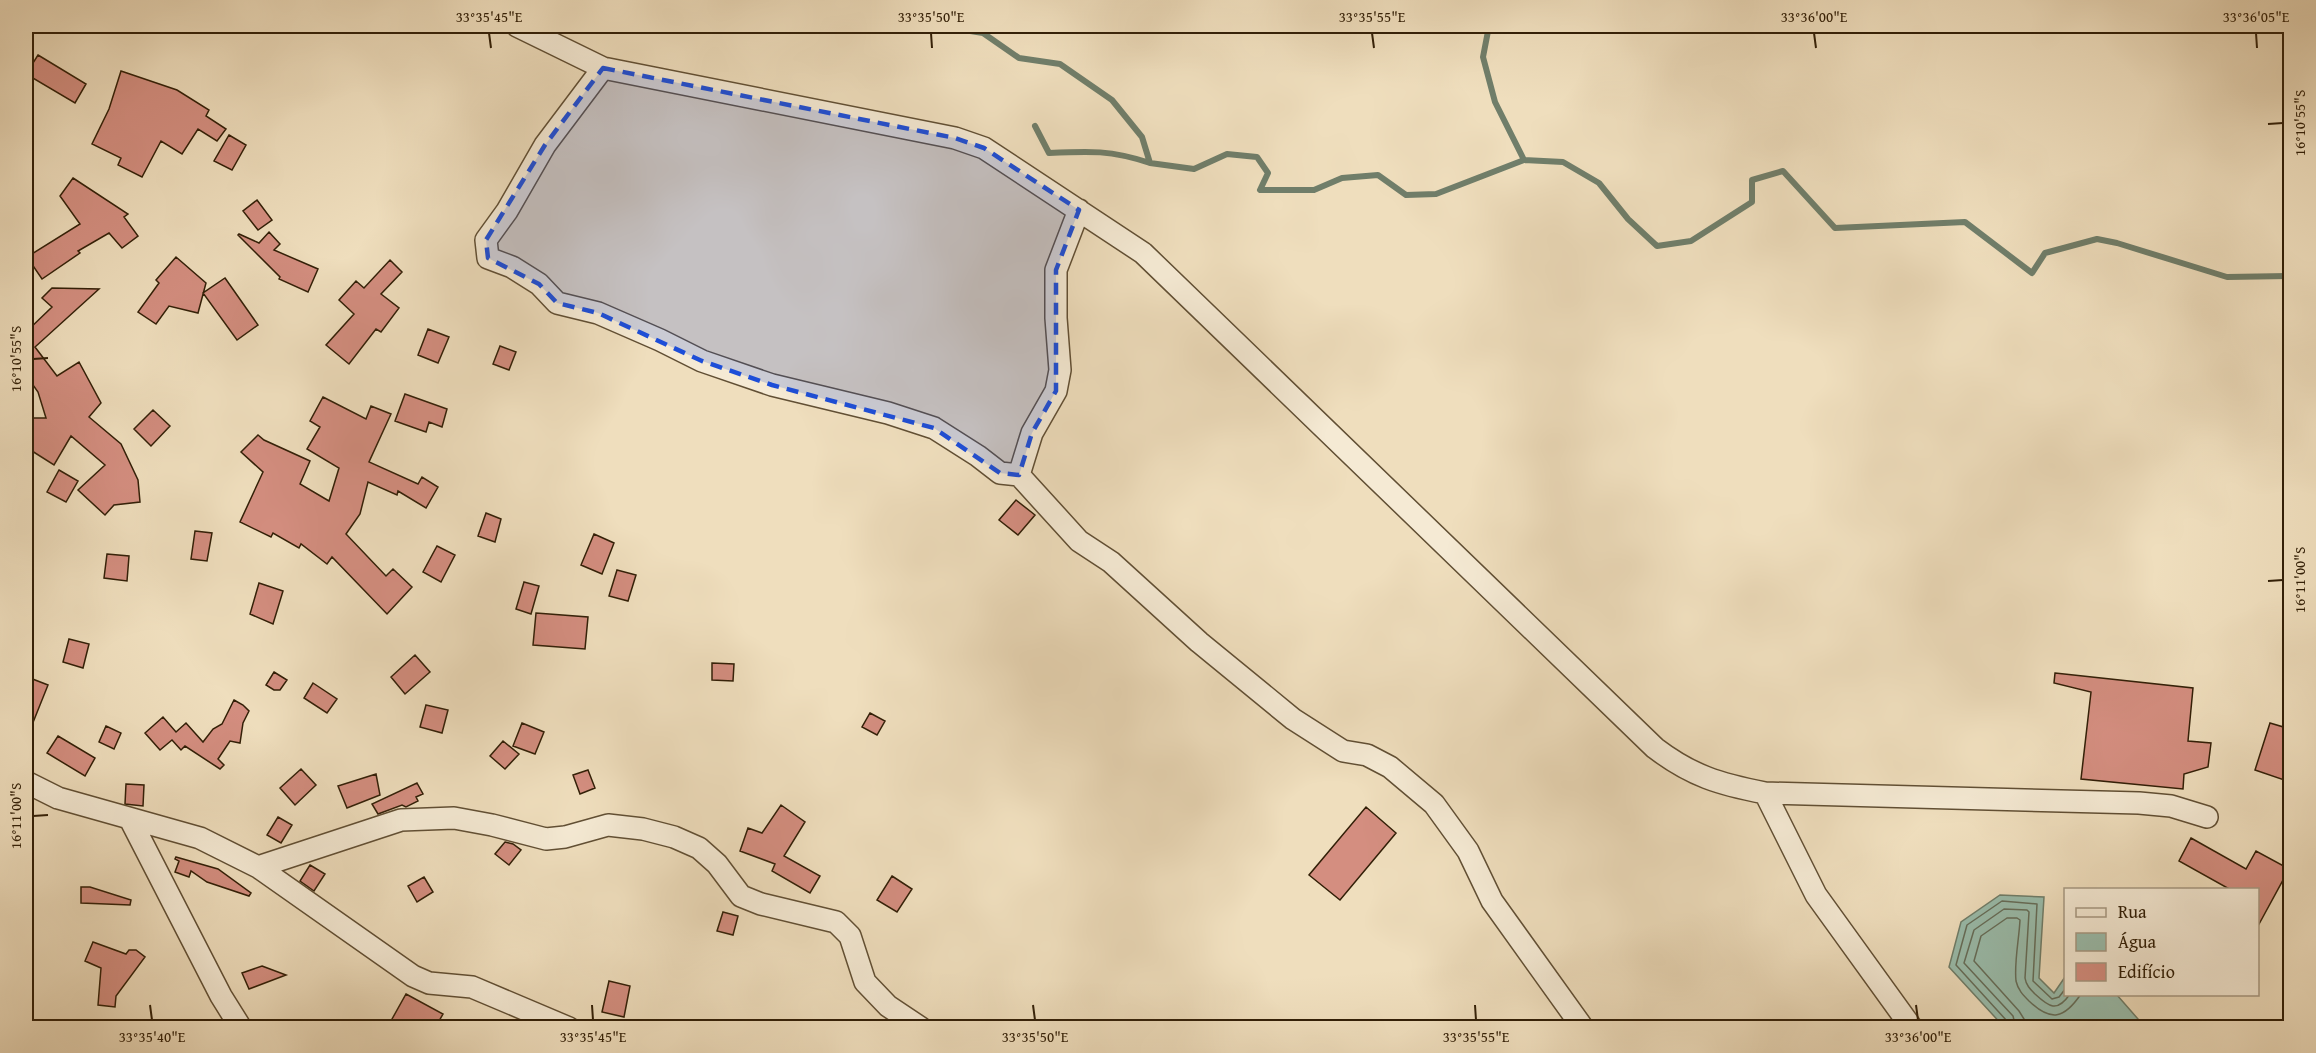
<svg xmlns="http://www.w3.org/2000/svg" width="2316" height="1053" viewBox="0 0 2316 1053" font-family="'Gentium Book Plus',serif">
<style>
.water{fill:#9abdac;stroke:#707e6a;stroke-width:1.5}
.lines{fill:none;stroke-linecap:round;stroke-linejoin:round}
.shore{stroke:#666e5a;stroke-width:1.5}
.stream{stroke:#707e6a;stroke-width:6}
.building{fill:#d48e80;stroke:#321f07;stroke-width:1.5}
.minor-casing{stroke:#614f34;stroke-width:24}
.minor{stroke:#f5ead4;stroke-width:21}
.marked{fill:#1d4ed8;fill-opacity:0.2;stroke:#1d4ed8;stroke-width:4.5;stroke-dasharray:12 8;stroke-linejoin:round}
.ticks{fill:none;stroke:#321f07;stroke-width:2}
.neatline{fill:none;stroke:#321f07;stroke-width:2}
.ticks-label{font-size:15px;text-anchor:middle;fill:#321f07}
</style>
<rect width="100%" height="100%" fill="#efdebd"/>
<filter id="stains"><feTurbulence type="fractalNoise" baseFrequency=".00333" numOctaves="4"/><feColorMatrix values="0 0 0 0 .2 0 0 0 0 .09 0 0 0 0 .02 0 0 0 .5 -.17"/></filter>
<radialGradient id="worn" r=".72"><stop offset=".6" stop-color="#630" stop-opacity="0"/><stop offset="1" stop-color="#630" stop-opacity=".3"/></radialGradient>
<!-- water -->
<path class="water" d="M2000,895l44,2 -5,81 15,15 11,-16 1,17 51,1 28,32h-141l-55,-60 12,-45z"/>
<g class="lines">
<!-- shore -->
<path class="shore" d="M2008,1028l-1,-7 -51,-56 11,-40 35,-24 35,3 -4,77 19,18 7,-2 7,-9
M2016,1028l-3,-12 -49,-53 10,-33 30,-21 23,1 2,2 -4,66c1,7 5,11 10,16 14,13 22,19 35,0
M2025,1028l-1,-9 -5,-8 -45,-50 7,-25 26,-18h10l3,2c-1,20 -6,42 -4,61 2,9 7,14 13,20 22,21 35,18 52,-7"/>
<!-- stream -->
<path class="stream" d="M939,26l44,7 36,25 41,6 52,36 30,37 8,26 44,6 33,-15 30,3 11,16 -8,17h54l28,-12 36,-3 28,20 30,-1 88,-34 39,2 36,21 29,36 29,27 34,-5 61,-39v-22l31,-9 52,57 130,-6 67,51 13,-20 52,-14 20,4 110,34 63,-1
M1489,26l-6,31 12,45 29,58
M1035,126l14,27c41,-2 62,-3 101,10"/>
</g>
<!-- building -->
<path class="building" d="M38,55l48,29 -11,19 -49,-29z
M121,71l56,19 32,20 -3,6 20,13 -9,12 -19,-12 -16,25 -21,-13 -19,36 -24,-12 3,-7 -29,-14 17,-35z
M229,135l17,10 -14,25 -18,-9z
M73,178l55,36 -4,3 14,19 -16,12 -13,-15 -31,18 2,2 -38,26 -15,-22 53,-33 -20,-28z
M257,200l15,20 -14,10 -15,-19z
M269,232l11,12 -6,6 44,19 -10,23 -29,-13 1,-2 -42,-42 1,-1 20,9z
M176,257l30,26 -8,30 -29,-7 -13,18 -18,-12 21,-29 -3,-3z
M390,260l12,12 -21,22 18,14 -18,24 -5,-3 -27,35 -23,-19 28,-31 -15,-14 17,-19 8,7z
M225,278l33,47 -21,15 -34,-47z
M52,288l47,1 -64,58 22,29 22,-14 22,41 -12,14 32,27 17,36 2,22 -26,3 -9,10 -27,-25 27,-25 -34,-29 -17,29 -22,-14 1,-33h13l-8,-26 -12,-17v-43l26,-25 -10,-9z
M428,329l21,8 -11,26 -20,-8z
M500,346l16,6 -7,18 -16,-6z
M405,394l42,15 -5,18 -13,-5 -3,10 -31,-11z
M323,397l43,22 5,-13 20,8 -22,48 49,22 4,-7 16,10 -12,21 -28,-17 -1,4 -29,-13 -8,32 -14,20 40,42 7,-7 19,18 -25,27 -55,-57 -5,7 -26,-20 -2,4 -26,-15 -2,4 -31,-15 23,-50 -22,-20 17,-17 6,5 46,21 -10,23 29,17 10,-33 -32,-19 13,-22 -10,-6z
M153,410l17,16 -19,20 -17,-17z
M59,470l19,11 -12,21 -19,-10z
M1016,500l19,15 -17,20 -19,-15z
M486,513l15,6 -6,23 -17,-6z
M195,531l17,2 -5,28 -16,-2z
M594,534l20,9 -12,31 -21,-9z
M437,546l18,9 -14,27 -18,-10z
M107,554l22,2 -2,25 -23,-3z
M617,570l19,5 -8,26 -19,-5z
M524,582l15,4 -8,28 -15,-5z
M259,583l24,8 -10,33 -23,-10z
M536,613l52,4 -3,32 -52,-4z
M69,639l20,5 -6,24 -20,-6z
M415,655l15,17 -25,22 -14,-17z
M712,663l22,1 -1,17 -21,-1z
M274,672l13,8 -7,10h-6l-8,-5z
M2055,673l138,15 -5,53 23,2 -3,24 -24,7 -1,15 -102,-10 10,-87 -37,-9z
M30,678l18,7 -22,55v-51z
M313,683l24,16 -10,14 -23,-15z
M234,700l9,5 6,6 -6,12 -3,20 -10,-2 -12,18 6,6 -4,4 -35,-23 -4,4 -9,-10 -12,10 -15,-17 18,-16 13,15 10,-9 17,19 10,-13 9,-5z
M426,705l22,5 -6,23 -22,-6z
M870,713l15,8 -8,14 -15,-8z
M522,723l22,9 -9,22 -22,-8z
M2270,723l20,6v53l-35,-12z
M106,726l15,7 -7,16 -15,-7z
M58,736l37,22 -10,18 -38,-23z
M503,741l16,13 -14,15 -15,-13z
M301,769l15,16 -21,20 -15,-17z
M588,770l7,18 -15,6 -7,-19z
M376,774l4,21 -33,13 -9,-22z
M417,783l6,11 -7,3 2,4 -12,6 -4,-2 -24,9 -6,-10z
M126,784l18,1 -1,21 -18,-2z
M781,805l24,17 -21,34 36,20 -10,17 -38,-22 3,-7 -35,-13 8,-23 14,5z
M1366,807l30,26 -56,67 -31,-25z
M278,817l14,8 -11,18 -14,-8z
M2191,838l55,31 10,-18 33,18 -31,57v-36h-27l-52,-29z
M505,842l8,2 8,6 -12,15 -14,-11z
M176,857l42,12 33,24 -2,3 -42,-14 -16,-11 -2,6 -14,-5 4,-11 -4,-2z
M310,865l15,9 -11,17 -14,-10z
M892,876l20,13 -15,23 -20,-12z
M424,877l9,15 -16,10 -9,-16z
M81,887h9l41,13 -1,5 -49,-2z
M723,912l15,4 -5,19 -16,-4z
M93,942l33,12 3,-4h7l9,7 -29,39 -1,11 -17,-2 3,-37 -16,-7z
M262,966l24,9 -37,14 -7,-16z
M609,981l21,5 -6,31 -22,-5z
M406,994l37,20 -8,14h-48z"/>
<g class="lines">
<!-- minor casing -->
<g class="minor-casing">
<path id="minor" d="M517,26l86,42 352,70 29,10 159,105 512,495c37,28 64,36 110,45l374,10 32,3 36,11
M603,68l-58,77 -38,66 -21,29 2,18 24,9 27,17 18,19 41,10 62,27 42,21 70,24 116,28 46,15 44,28 22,17 19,2 13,-42 24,-42 4,-21 -4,-52v-48l23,-60
M1019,475l60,66 32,21 88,80 94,77 50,32 24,4 23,12 44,37 34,47 24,50 91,127
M26,782l32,16 142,40 58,29 155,109 16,7 43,4 97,41
M1765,793l51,102 96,133
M130,819l91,177 20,32
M258,867l143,-47 53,-2 38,7 54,14 19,-2 43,-12 35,4 31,8 25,11 18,16 24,32 20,8 75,18 14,14 15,46 23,24 33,22"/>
</g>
<!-- minor -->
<use href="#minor" class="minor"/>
</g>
<!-- marked area -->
<path class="marked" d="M603,68l352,70 29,10 95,62 -23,60v121l-24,42 -13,42 -19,-2 -66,-45 -162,-43 -70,-24 -104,-48 -41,-10 -18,-19 -51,-26 -2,-18 59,-95z"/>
<!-- ticks -->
<path class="ticks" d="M489,33l2,15M931,33l1,15M1372,33l2,15M1814,33l2,15M2256,33l1,15M2268,124l15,-1M33,359l15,-1M2268,581l15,-1M33,816l15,-1M150,1005l2,15M592,1005l1,15M1033,1005l2,15M1475,1005l1,15M1916,1005l2,15"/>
<!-- margin -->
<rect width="2316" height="1053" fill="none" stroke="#efdebd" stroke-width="66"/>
<!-- legend -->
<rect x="2064" y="888" width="195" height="108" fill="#f5ead4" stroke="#a79982" stroke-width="1.5"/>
<rect x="2076" y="908" width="30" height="9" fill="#f5ead4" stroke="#a79982" stroke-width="1.5"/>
<text x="2118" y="918" font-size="18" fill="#321f07">Rua</text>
<rect x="2076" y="933" width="30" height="18" fill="#9abdac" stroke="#a79982" stroke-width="1.5"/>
<text x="2118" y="948" font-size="18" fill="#321f07">Água</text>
<rect x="2076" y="963" width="30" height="18" fill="#d48e80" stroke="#a79982" stroke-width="1.5"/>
<text x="2118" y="978" font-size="18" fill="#321f07">Edifício</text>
<rect x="33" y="33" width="2250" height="987" class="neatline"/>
<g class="ticks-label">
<text x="489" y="22">33°35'45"E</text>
<text x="931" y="22">33°35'50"E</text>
<text x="1372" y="22">33°35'55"E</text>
<text x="1814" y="22">33°36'00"E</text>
<text x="2256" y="22">33°36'05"E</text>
<text transform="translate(2300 123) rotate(-90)" y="5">16°10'55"S</text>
<text transform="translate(16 359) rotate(-90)" y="5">16°10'55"S</text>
<text transform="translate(2300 580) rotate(-90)" y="5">16°11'00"S</text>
<text transform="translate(16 816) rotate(-90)" y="5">16°11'00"S</text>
<text x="152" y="1042">33°35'40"E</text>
<text x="593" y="1042">33°35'45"E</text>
<text x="1035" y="1042">33°35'50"E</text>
<text x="1476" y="1042">33°35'55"E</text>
<text x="1918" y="1042">33°36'00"E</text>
</g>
<rect width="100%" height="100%" filter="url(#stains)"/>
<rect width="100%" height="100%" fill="url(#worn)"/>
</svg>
